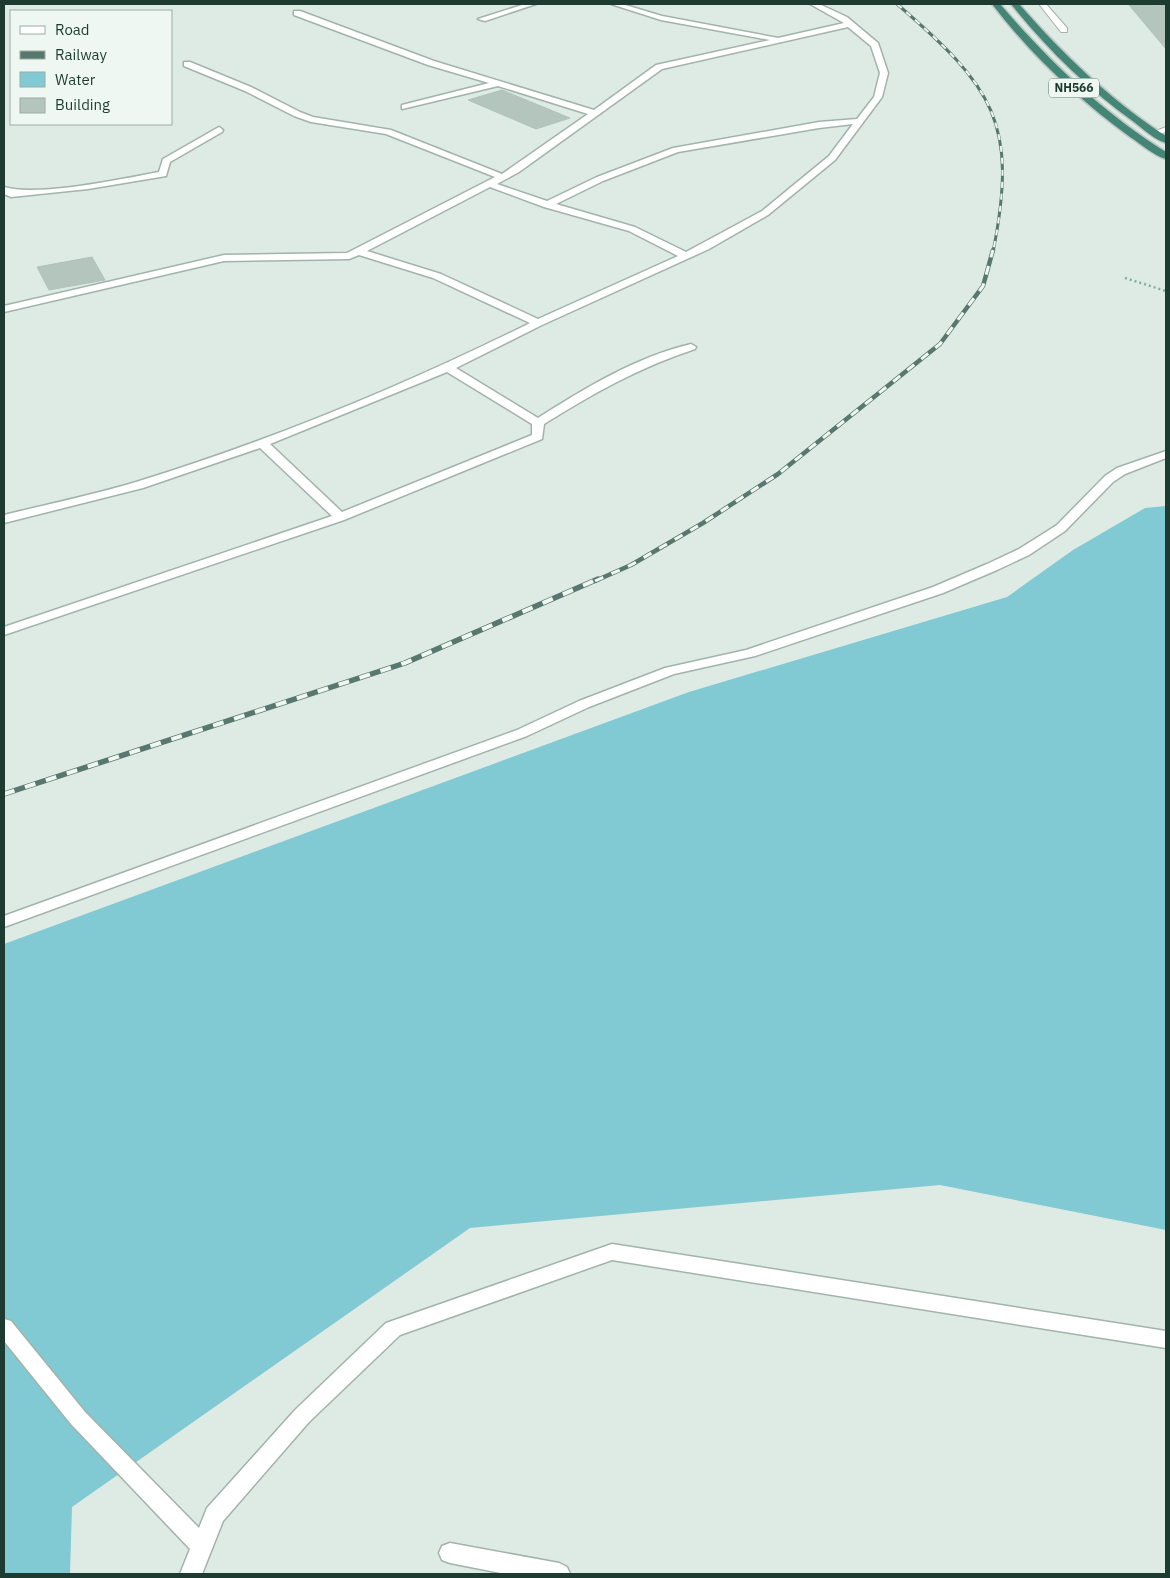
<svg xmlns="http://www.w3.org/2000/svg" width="1170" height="1578" viewBox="0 0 1170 1578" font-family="'IBM Plex Sans',sans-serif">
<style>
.water{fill:#81cad4}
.building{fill:#b3c5bd;stroke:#b0c4bb}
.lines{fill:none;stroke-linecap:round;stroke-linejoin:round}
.service-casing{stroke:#a1b3ab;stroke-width:2}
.minor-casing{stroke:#a1b3ab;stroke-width:3}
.trunk-casing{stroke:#c0c8c6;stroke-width:3}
.path{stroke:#7cb09e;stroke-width:2.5;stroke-dasharray:2 3;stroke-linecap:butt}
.service{fill:#fff;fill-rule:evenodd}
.minor{fill:#fff;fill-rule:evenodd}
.trunk{fill:#448675;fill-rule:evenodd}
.rail-far2-casing{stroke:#58776e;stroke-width:3}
.rail-far1-casing{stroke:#58776e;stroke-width:4.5}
.rail-casing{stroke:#58776e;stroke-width:5.5}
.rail-far2{stroke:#eef7f2;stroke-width:2;stroke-dasharray:6;stroke-linecap:butt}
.rail-far1{stroke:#eef7f2;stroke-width:3;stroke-dasharray:9;stroke-linecap:butt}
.rail{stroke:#eef7f2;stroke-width:4;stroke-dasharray:11;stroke-linecap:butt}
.labels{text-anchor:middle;stroke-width:4;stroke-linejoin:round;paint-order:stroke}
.shield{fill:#eef7f2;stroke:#5c736c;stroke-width:1}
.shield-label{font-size:12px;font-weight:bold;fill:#1e3b32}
</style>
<rect width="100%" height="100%" fill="#deebe4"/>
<!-- water -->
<path class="water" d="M1166,506v724l-226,-45 -470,43 -398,279 -2,67h-66v-630l685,-252 318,-95 66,-47 72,-42z"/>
<!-- building -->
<path class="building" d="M1166,4v45l-37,-44z
M502,90l68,28 -34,11 -68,-29z
M92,257l13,23 -56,10 -12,-23z"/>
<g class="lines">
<!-- service casing -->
<g class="service-casing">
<path id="service" d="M1039,4h7l21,24v4h-6z
M1166,127v5l-11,3 -4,-2z"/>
</g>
<!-- minor casing -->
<g class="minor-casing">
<path id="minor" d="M525,4h11l-51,17 -7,-2z
M611,4h11l40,12 116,22 66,-15 -34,-19h9l28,13 31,26 10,30 -6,24 -47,63 -67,55 -59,34 -167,76 -86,43 82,50c47,-30 98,-61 153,-74l5,3 -1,2c-55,18 -103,45 -151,75l-2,15 -198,81 -340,115v-8l328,-111 -72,-68 -117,40 -139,35v-8c44,-11 89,-20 132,-33 136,-42 267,-96 394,-159l-97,-45 -74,-23 -10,4 -125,2 -220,51v-6l220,-51 123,-2 148,-76 -109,-43 -75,-12 -17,-6 -49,-25 -61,-25v-4h6l61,25 49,25 13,5 78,13 111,44 86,-60 -90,-28 -96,23v-4l87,-22 -61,-18 -134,-50v-4h6l134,50 160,49 62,-45 114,-25 -109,-20zM848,27l23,19 9,27 -6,24 -17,22 -38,3 -146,26 -76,29 -50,24 -50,-17 22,-12 143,-103zM853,124l-24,32 -67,55 -76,41 -51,-25 -79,-23 47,-23 75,-29 141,-24zM490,187l54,20 85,24 49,25 -140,63 -97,-45 -74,-23zM447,372l85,52v11l-190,77 -72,-68z
M219,127l4,3 -1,2 -52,30 -4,14 -78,13 -77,8 -7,-3v-7c33,10 118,-8 155,-15l4,-13z
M1166,451v7l-41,16 -12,8 -48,49 -36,24 -32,15 -54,23 -188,63 -81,18 -85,33 -62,29 -523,191v-11l513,-186 62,-29 86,-33 81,-18 187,-63 54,-23 32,-15 38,-24 48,-49 12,-8z
M612,1244l554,87v17l-554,-88 -212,75 -91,87 -86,99 -21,53h-22l10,-25 -119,-125 -67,-83v-22l7,2 74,91 114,116 8,-20 88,-98 91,-87z
M450,1543l109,20 8,4 3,7h-64l-56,-11 -8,-3 -3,-7 3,-7z"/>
</g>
<!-- trunk casing -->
<g class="trunk-casing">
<path id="trunk" d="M992,4h8c49,57 102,108 166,148v7c-12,-3 -25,-15 -36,-22 -51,-37 -99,-82 -138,-133z
M1011,4h8c44,50 91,96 147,132v7c-11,-3 -23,-14 -32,-21 -46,-33 -88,-74 -123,-118z"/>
</g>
<!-- path -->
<path class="path" d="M1125,278l41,13"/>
<!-- service -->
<use href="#service" class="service"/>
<!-- minor -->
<use href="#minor" class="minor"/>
<!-- trunk -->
<use href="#trunk" class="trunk"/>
<!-- rail-far2 casing -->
<g class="rail-far2-casing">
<path id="rail-far2" d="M897,4c96,83 122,118 96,248"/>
</g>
<!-- rail-far1 casing -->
<g class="rail-far1-casing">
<path id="rail-far1" d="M595,581l36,-16 72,-42 75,-49 162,-130 43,-58 10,-36"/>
</g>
<!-- rail casing -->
<g class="rail-casing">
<path id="rail" d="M4,794l401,-131 193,-84"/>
</g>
<!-- rail-far2 -->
<use href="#rail-far2" class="rail-far2"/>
<!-- rail-far1 -->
<use href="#rail-far1" class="rail-far1"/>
<!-- rail -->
<use href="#rail" class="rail"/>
</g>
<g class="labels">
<!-- shield labels -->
<rect class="shield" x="1049" y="78.5" width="50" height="19" rx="4"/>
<g class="shield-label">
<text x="1074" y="92">NH566</text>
</g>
</g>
<!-- border -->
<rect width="1170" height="1578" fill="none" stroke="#1e3b32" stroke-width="10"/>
<!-- legend -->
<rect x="10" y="10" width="162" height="115" fill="#eef7f2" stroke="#9baca5"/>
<rect x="20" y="26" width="25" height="8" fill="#ffffff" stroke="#9baca5"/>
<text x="55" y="35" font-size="15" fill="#1e3b32">Road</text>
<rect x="20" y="51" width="25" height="8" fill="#58776e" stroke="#9baca5"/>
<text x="55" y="60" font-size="15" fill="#1e3b32">Railway</text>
<rect x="20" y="72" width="25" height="15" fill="#81cad4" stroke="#9baca5"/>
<text x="55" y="85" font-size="15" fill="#1e3b32">Water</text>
<rect x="20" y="98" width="25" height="15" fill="#b3c5bd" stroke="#9baca5"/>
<text x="55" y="110" font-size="15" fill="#1e3b32">Building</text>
</svg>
